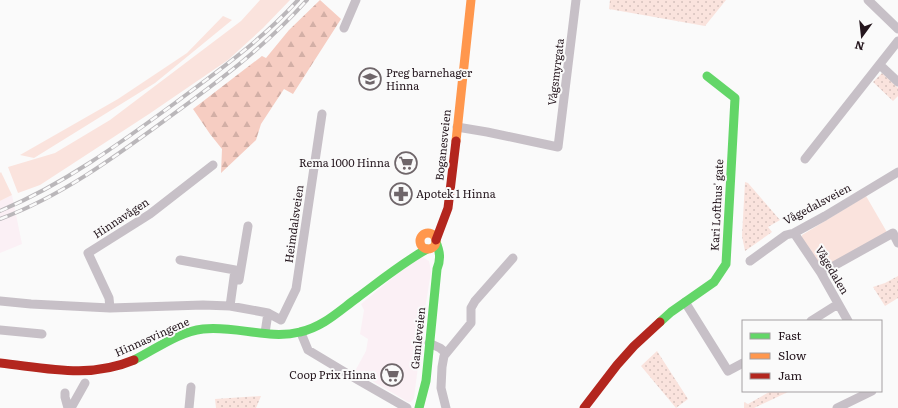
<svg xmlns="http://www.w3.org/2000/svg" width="898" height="408" viewBox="0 0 898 408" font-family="Literata,serif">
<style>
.built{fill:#fbf0f5}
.grass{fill:#fae3dd}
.forest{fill:url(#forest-firs)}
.park{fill:url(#park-dots)}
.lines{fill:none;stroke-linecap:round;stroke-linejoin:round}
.street{stroke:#c7c0c7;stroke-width:9}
.fast{stroke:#63d668;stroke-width:9}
.slow{stroke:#ff974d;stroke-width:9}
.jam{stroke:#b3261e;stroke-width:9}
.rail-casing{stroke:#bab7ba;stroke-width:4}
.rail{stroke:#fafafa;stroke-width:2.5;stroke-dasharray:8;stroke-linecap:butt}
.labels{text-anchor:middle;stroke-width:4;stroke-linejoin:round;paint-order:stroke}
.street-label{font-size:11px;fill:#24161d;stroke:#fafafa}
.poi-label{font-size:11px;fill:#24161d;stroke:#fafafa;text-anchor:start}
</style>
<defs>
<pattern id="forest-firs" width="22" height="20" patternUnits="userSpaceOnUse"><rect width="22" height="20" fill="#f6cdc2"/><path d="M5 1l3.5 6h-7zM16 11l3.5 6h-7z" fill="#d3afa6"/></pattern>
<pattern id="park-dots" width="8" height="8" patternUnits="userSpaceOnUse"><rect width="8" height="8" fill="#fae3dd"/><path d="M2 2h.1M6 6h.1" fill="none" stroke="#d6c2bd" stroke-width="1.8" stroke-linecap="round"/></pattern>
</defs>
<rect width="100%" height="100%" fill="#fafafa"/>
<!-- built -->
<path class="built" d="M12,195l10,49 -22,9v-52z
M422,257l7,4 2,11 -11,67v12l-6,47 -3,4h-3l-53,-31 11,-20 2,-12 -8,-5 4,-24 -3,-6 47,-39z"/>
<!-- grass -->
<path class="grass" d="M260,0h30l-27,28 -35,32 -79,54 -109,71 -22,8 -10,-26 47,-14 55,-33 131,-99z
M223,16l9,4 -77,63 -121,75 -14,-3 98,-56 69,-46z
M1,172l11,23 -12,6v-28z
M866,196l22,38 -59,32 -10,-1 -17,-26v-4z"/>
<!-- forest -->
<path class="forest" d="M320,0l21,19 -48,75 -9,-5 -23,35 -5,16 -35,33 1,-24 -12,-15 -17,-25 69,-53 4,2 23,-28z"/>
<!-- park -->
<path class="park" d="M610,0h116l-21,26 -96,-17z
M882,73l16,15v8l-5,5 -20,-19z
M745,182l3,1 32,37 -12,7 4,5 -27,19 -3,-15z
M898,276v22l-13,8 -12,-19 12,-4z
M657,351l31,48 -12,9 -35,-42z
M771,391h19l-36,17h-10v-6l4,2z
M261,396l-5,12h-40l-1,-9z"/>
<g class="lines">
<!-- street -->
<path class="street" d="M868,0l30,29
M344,28l12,-28
M880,65l18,17
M457,127l30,5 71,15 18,-147
M805,159l93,-118
M794,233l27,40 27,48
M180,260l55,10 -5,36
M750,261l36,-26 8,-2 31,-17 73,-44
M821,273l72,-40 5,10
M239,280l9,-54
M0,301l31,3 79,4 93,-3 27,1 38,7 -3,20
M685,302l43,69 15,-8
M110,308l-1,-10 -21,-45 62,-39 63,-49
M268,313l13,7 15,-31 26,-175
M811,321l27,-17
M0,330l42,4
M301,333l7,17 50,30 49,28
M429,343l11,5 6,5
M65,393v4l3,11
M71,408l14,-25
M189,408l2,-21
M446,408l-5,-20 1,-21 2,-11 27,-33v-15l4,-7 38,-43
M837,408l35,-17"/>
<!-- fast -->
<path class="fast" d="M660,322l11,-10 43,-30 12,-18 9,-166 -28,-22
M134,360c22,-11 44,-28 69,-31 32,-4 65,11 97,3 23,-5 39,-21 57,-34 23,-17 45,-35 70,-49
M419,408l7,-27 11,-112c4,-10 3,-17 -1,-27"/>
<!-- slow -->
<path class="slow" d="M456,141l15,-141
M420 241a8 8 0 1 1 16 0a8 8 0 1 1-16 0Z"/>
<!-- jam -->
<path class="jam" d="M436,240l12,-32 8,-67
M0,363c46,5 89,16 134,-3
M584,408l33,-43 17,-19 26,-24"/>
<!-- rail casing -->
<g class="rail-casing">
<path id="rail" d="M0,211c64,-27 119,-67 175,-108 43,-32 87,-63 123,-103
M0,219c62,-23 116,-63 168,-101 51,-37 97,-71 139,-118"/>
</g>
<!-- rail -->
<use href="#rail" class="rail"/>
</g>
<!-- icons -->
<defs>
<g id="school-ring" transform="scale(1.15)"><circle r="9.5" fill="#fafafa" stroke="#6f666a" stroke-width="1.5"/><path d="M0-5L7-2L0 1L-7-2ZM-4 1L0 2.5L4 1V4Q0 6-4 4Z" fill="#6f666a"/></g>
<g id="supermarket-ring" transform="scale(1.15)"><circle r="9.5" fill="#fafafa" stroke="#6f666a" stroke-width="1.5"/><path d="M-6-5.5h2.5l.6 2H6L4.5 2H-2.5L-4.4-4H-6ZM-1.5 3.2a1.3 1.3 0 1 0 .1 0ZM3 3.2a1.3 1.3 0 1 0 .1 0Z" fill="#6f666a"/></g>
<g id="pharmacy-ring" transform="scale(1.15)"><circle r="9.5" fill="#fafafa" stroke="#6f666a" stroke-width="1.5"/><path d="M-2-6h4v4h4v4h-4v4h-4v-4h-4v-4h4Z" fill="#6f666a"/></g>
</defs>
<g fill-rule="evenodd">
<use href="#school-ring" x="370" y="79"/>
<use href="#supermarket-ring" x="406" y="163"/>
<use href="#pharmacy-ring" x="401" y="194"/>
<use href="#supermarket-ring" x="392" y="375"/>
</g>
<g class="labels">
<!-- street labels -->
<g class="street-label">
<text transform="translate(556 72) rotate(-83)" y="4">Vågsmyrgata</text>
<text transform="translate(443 145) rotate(-84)" y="4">Boganesveien</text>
<text transform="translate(817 204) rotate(-28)" y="4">Vågedalsveien</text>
<text transform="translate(717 205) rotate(-87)" y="4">Kari Lofthus' gate</text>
<text transform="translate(121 218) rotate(-33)" y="4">Hinnavågen</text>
<text transform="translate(294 224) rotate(-82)" y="4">Heimdalsveien</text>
<text transform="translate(832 270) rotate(59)" y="4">Vågedalen</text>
<text transform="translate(152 337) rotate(-24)" y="4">Hinnasvingene</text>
<text transform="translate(418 338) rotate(-84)" y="4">Gamleveien</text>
</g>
<!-- poi labels -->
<g class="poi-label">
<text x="386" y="77">Preg barnehager<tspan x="386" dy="13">Hinna</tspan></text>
<text x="390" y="167" text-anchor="end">Rema 1000 Hinna</text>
<text x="416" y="198">Apotek 1 Hinna</text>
<text x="376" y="379" text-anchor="end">Coop Prix Hinna</text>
</g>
</g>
<!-- legend -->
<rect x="742" y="320" width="140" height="72" fill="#fafafa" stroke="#a49fa2"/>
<rect x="750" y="333" width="20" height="6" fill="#63d668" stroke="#a49fa2"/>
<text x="778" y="340" font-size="12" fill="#24161d">Fast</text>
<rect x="750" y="353" width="20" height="6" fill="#ff974d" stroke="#a49fa2"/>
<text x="778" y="360" font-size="12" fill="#24161d">Slow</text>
<rect x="750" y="373" width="20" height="6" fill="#b3261e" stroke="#a49fa2"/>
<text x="778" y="380" font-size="12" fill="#24161d">Jam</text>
<!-- north arrow -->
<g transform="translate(862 36) rotate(195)" stroke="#fafafa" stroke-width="3" paint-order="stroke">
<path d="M0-3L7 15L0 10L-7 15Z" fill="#24161d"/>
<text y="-6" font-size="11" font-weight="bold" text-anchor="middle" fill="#24161d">N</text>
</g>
</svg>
